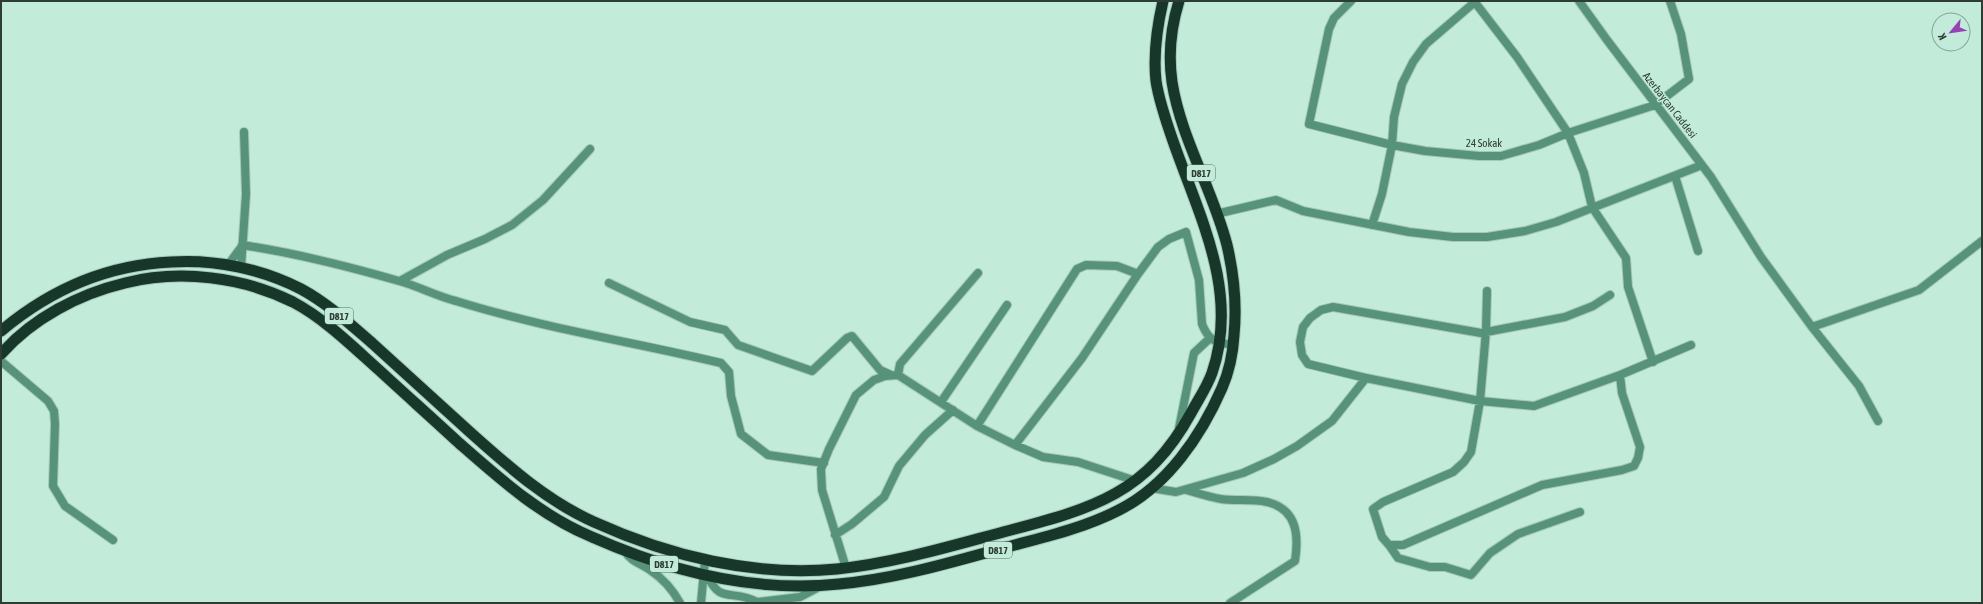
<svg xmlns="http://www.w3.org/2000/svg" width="1983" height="604" viewBox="0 0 1983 604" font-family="'Asap Condensed',sans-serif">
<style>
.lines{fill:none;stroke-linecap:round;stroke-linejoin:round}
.minor-casing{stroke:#a5c8b8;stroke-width:10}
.trunk-casing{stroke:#a5c8b8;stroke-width:13}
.minor{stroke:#57937b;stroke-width:8}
.trunk{stroke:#17372a;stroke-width:11}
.labels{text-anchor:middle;stroke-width:3;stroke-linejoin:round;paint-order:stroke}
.shield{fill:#c3ebd9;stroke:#5a7167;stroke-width:1}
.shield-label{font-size:10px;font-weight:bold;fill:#2d3d36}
.street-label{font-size:11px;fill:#2d3d36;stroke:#c3ebd9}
</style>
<rect width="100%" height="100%" fill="#c3ebd9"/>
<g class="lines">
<!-- minor casing -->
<g class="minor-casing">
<path id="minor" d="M1351,1l-17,17 -5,11 -20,95 83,21 33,6 54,5h22l38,-11 29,-12 87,-28 34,-26 -8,-45 -11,-33
M1474,1l43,56 51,76 16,40 8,34 34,51 2,29 25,75
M1579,1l28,39 104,137 50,80 51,70 47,59 19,35
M1675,176l23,75
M1216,214l60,-14 27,11 106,21 44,5h34l38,-6 31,-9 146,-57
M1372,225l10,-31 10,-49 2,-28 8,-33 11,-22 13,-18 50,-43
M242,245c53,8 105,21 157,36 19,5 37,15 57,20 87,27 177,41 265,62l8,9 2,24 10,38 27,21 56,8
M228,265l14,-19
M241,268l5,-74 -2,-62
M400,281l47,-26 38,-16 27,-14 31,-25 47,-51
M609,283l81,39 35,8 13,15 74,26 35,-33 5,-2 28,34 11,5
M1487,291l-1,40 -6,70 -9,51 -7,10 -11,10 -70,30 -10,7 9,28 7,8h14l139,-60 80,-15 12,-4 4,-8 2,-11 -18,-54 -2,-18
M1610,295l-17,11 -28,11 -84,16 -148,-26 -12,3 -11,8 -7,9 -3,15 2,13 6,9 58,14 114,23 54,5 86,-31 71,-30
M1812,327l107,-37 63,-49
M1,361l47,40 6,10 1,13 -2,62 12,20 48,34
M898,375l2,-11 78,-91
M941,402l66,-97
M977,426l100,-157 9,-4 31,1 21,8
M1179,428l15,-75 15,-14
M1015,445l28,12 35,5 58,19
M1151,488l25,4 67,-19 31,-14 23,-13 35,-25 34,-43
M1186,490c11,3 23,7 35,9 15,2 31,0 46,3 30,7 32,33 28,59l-65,42
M835,535l17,-11 32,-27 15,-31 26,-31 28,-25
M1389,545l9,13 32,9h15l26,8 19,-22 28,-19 62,-22
M625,551c6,11 15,12 25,19 12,8 23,20 30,33
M846,568l-24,-78 -1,-21 8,-20 27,-54 18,-15 11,-4 13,-1 79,51 38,19 67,-87 56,-84 20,-27 11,-8 17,-7 13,48 3,44c7,18 14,18 31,21
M708,576c11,28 25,13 49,26
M701,603l4,-43
M749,603l51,-6 21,-11"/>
</g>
<!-- trunk casing -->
<g class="trunk-casing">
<path id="trunk" d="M1,331c50,-42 105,-66 170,-69 44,-3 91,7 130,27 26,14 49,35 71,54 33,30 66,60 99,90 38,34 76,68 123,89 75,34 160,55 243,47 59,-6 117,-24 174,-39 83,-22 136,-37 180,-117 7,-13 16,-26 21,-40 28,-81 -13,-157 -39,-232 -7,-20 -14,-40 -17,-60 -3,-28 1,-54 7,-80
M1,354c32,-36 78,-60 124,-71 55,-14 118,-6 168,19 32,17 59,44 86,68 26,24 53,48 80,73 41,36 82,73 133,94 77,34 161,56 247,47 57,-5 113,-22 168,-37 38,-10 77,-19 112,-37 48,-24 82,-74 103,-122 7,-16 11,-36 12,-53 3,-31 0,-60 -7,-90 -14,-55 -46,-106 -55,-163 -4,-28 -1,-55 7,-81"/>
</g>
<!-- minor -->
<use href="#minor" class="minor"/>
<!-- trunk -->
<use href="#trunk" class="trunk"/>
</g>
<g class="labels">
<!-- shield labels -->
<g class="shield">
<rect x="1187" y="165" width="28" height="16" rx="3"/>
<rect x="325" y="308" width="28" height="16" rx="3"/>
<rect x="984" y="542" width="28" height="16" rx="3"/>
<rect x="650" y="556" width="28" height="16" rx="3"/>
</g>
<g class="shield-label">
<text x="1201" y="177">D817</text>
<text x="339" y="320">D817</text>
<text x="998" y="554">D817</text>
<text x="664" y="568">D817</text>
</g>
<!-- street labels -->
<g class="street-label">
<text transform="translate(1670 105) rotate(52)" y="4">Azerbaycan Caddesi</text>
<text x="1484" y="147">24 Sokak</text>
</g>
</g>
<!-- border -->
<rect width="1983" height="604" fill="none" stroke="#2d3d36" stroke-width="4"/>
<!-- north arrow -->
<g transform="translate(1951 32) rotate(241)"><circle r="19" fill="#c3ebd9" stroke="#87a598"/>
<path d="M0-3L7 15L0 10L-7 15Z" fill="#9543b1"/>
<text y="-6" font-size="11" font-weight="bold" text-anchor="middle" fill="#2d3d36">K</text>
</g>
</svg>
